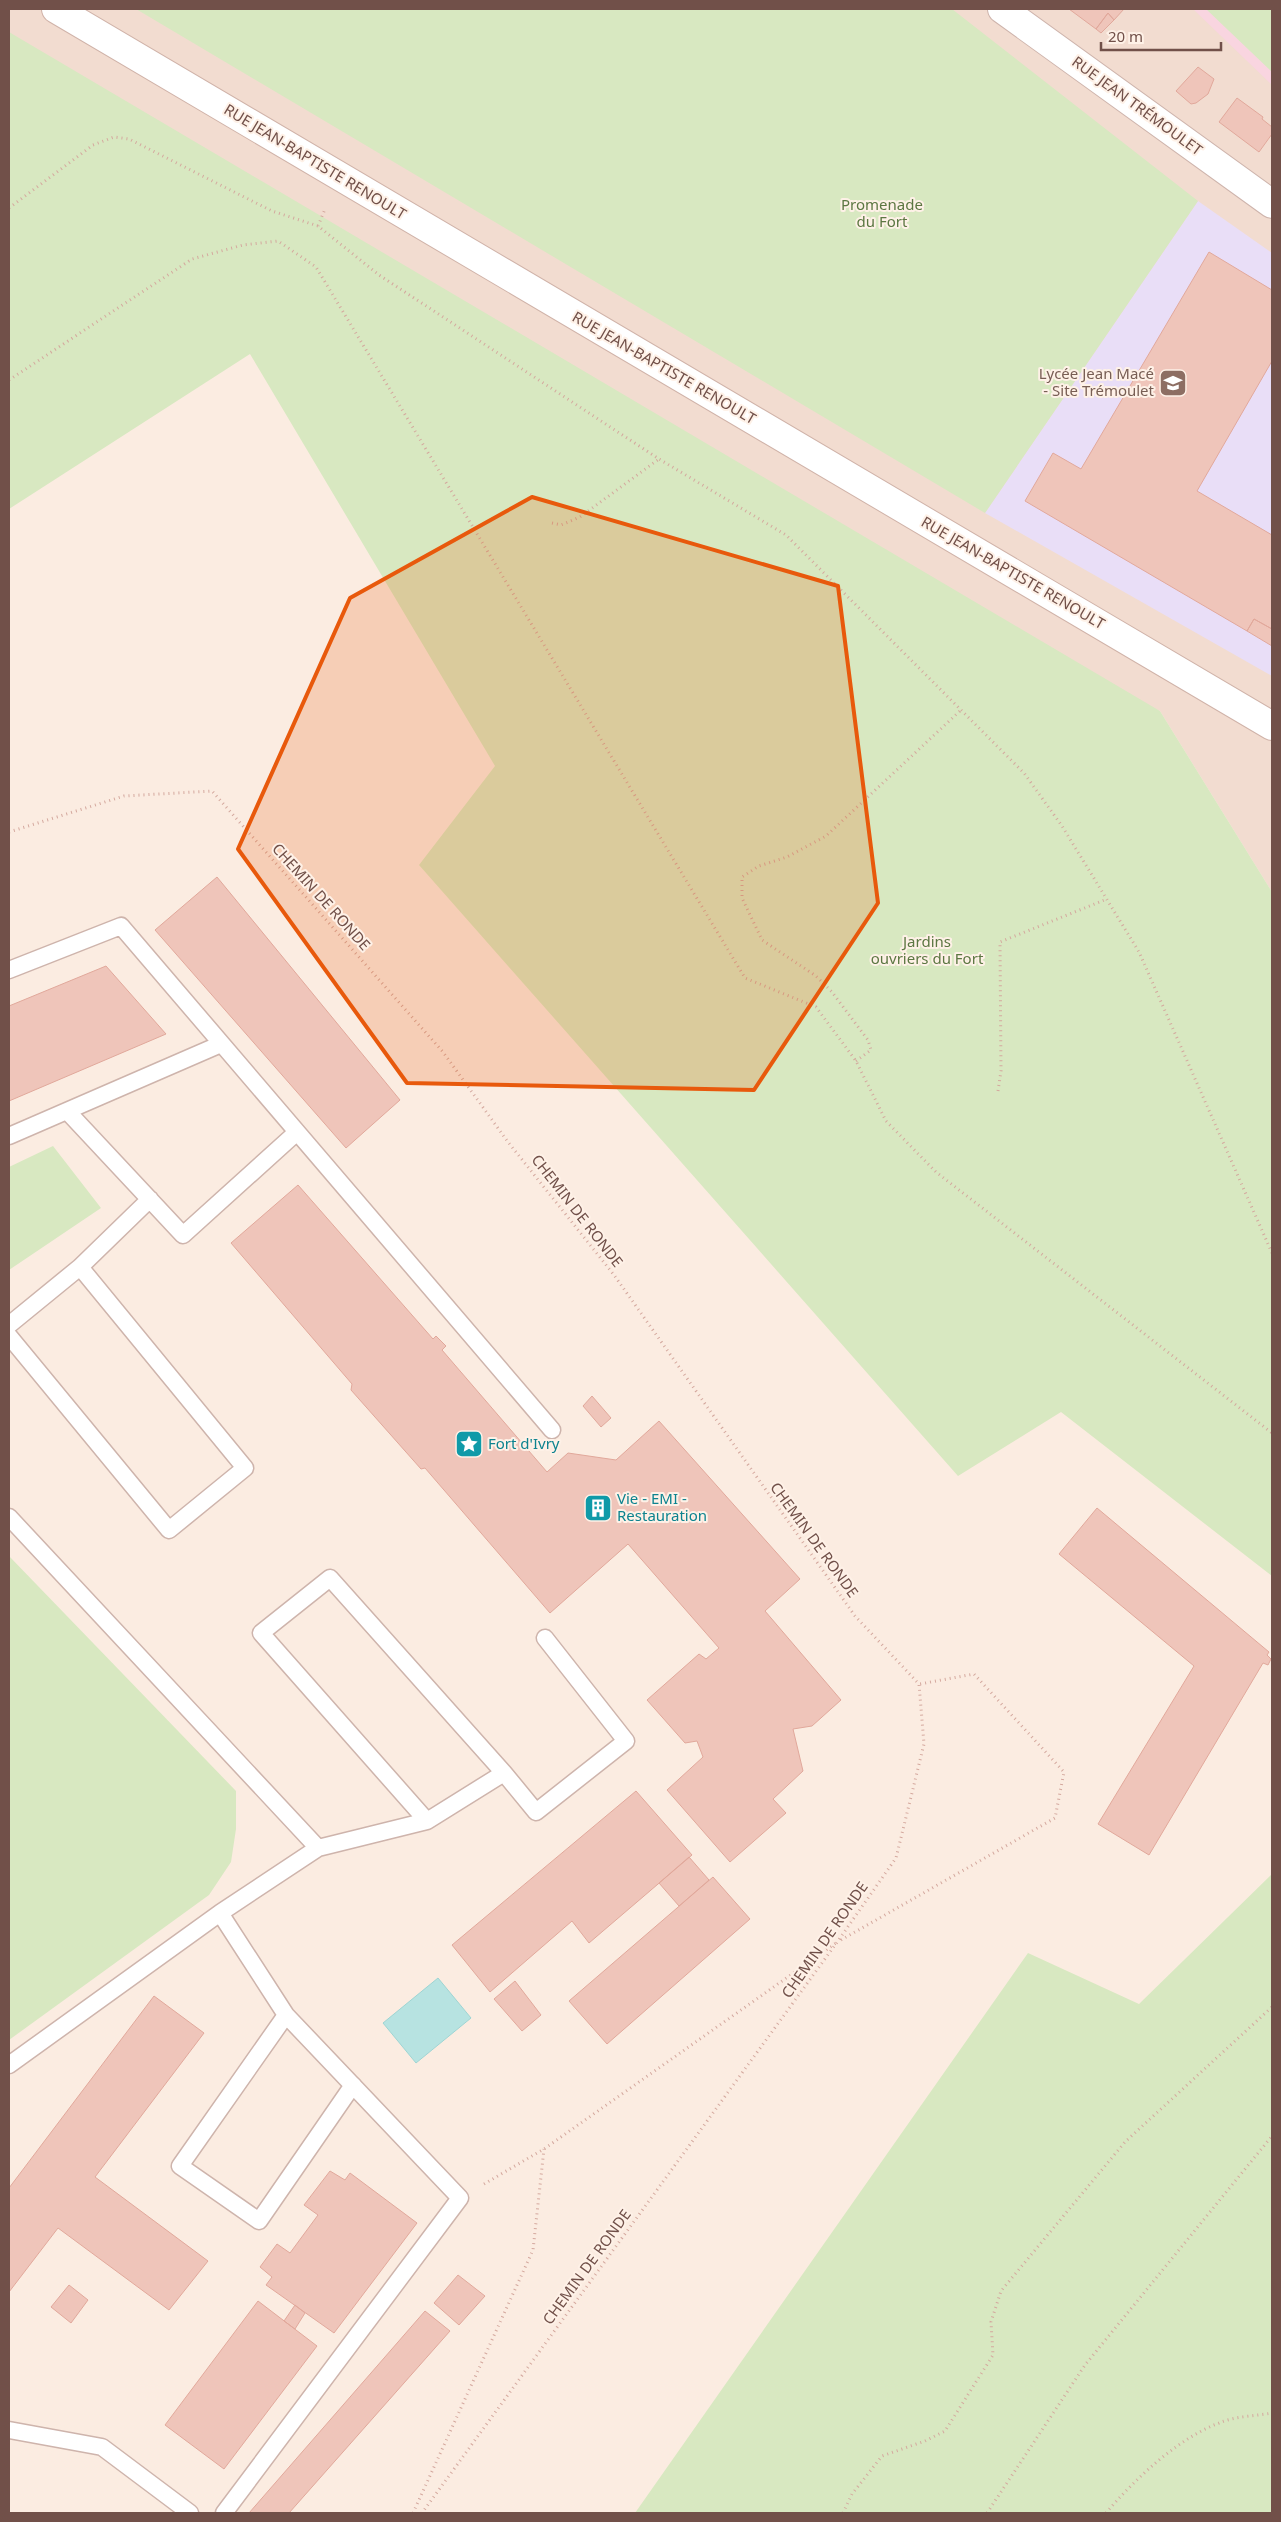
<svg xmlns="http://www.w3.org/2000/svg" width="1281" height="2522" viewBox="0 0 1281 2522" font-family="'Noto Sans',sans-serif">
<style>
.residential{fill:#f2dcd0}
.education{fill:#e9def7}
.medical{fill:#f9d5e0}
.green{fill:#d8e8c1}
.water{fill:#b7e3e1;stroke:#9ed5d3}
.building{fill:#efc5ba;stroke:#e1a89b}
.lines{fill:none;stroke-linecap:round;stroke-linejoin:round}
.service-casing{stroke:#ceb4ac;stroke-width:19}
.minor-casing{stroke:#ceb4ac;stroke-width:30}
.secondary-casing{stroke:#d0b3a9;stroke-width:30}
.path{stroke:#d4a89e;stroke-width:3;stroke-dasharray:1 4;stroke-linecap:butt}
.service{stroke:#fff;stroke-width:16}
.minor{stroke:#fff;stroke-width:28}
.secondary{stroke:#fff;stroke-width:28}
.marked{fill:#e8590c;fill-opacity:0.2;stroke:#e8590c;stroke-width:4;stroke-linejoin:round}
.labels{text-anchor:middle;stroke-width:4;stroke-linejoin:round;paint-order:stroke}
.street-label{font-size:15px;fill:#715049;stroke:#fef1e7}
.park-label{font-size:15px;fill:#5c7742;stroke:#fef1e7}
.education-label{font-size:15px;fill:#785e54;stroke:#fef1e7;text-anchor:end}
.culture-label{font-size:15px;fill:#0d838f;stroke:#fef1e7;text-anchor:start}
</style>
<rect width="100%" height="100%" fill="#fbece1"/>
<!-- residential -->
<path class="residential" d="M9,9h1263v883l-112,-181 -1151,-520z"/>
<!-- education -->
<path class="education" d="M1198,201l74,52v423l-287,-163z"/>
<!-- medical -->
<path class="medical" d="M1193,9h79v76z"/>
<!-- green -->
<path class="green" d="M136,9h816l246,192 -213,312z
M1206,9h66v63z
M9,32l1151,679 112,181v684l-211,-164 -103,64 -539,-611 76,-99 -245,-412 -241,155z
M53,1146l48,62 -92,62v-103z
M9,1556l227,235v38l-5,33 -22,33 -200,145z
M1272,1874v639h-637l393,-560 111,51z"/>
<!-- water -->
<path class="water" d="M438,1978l33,40 -55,45 -33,-40z"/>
<!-- building -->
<path class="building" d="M1069,9h55l-10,11 -6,-7 -12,16z
M1108,13l6,7 -13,13 -5,-4z
M1198,67l16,12 -6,15 -12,9 -5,1 -15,-13z
M1237,98l26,19 -1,2 10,8v7l-13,18 -40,-30z
M1209,252l63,38v71l-75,130 75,44v94l-18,-10 -7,12 -222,-130 28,-48 28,16z
M1254,619l18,10v17l-25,-15z
M217,877l183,223 -54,48 -191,-218z
M106,966l60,68 -157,67v-95z
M298,1185l135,154 3,-3 10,10 -4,4 105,122 21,-19 48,7 43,-39 141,158 -35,32 76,89 -29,26 -19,3 10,42 -30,28 13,14 -56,49 -63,-72 36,-33 -6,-16 -12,2 -38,-43 52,-46 7,5 13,-11 -91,-104 -78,69 -125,-145 -4,1 -70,-79 1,-6 -121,-141z
M592,1396l19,22 -10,9 -18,-21z
M1097,1508l172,144 -2,3 4,4 -3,6 -5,-2 -114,192 -51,-31 96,-158 -135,-112z
M636,1791l56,64 -103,88 -17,-22 -82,71 -38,-47z
M689,1857l20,23 -30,26 -20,-23z
M713,1877l37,42 -143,125 -38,-43z
M515,1981l26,34 -19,16 -28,-32z
M154,1996l50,37 -109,144 113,84 -39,49 -111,-82 -49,64v-104z
M330,2171l15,9 5,-7 67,50 -83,110 -68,-48 6,-8 -12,-10 17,-23 13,9 28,-38 -14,-10z
M458,2275l27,21 -26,29 -25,-22z
M69,2285l19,15 -17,23 -20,-16z
M258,2301l59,45 -93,123 -59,-44z
M295,2305l10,8 -10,16 -11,-8z
M425,2311l25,20 -161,182h-40z"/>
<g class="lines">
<!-- service casing -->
<g class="service-casing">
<path id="service" d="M9,970l112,-44 431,504
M68,1112l115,123 114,-103
M9,1136l212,-92
M9,1325l71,-58 70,-68
M9,1336l160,194 76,-62 -165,-201
M9,1517l309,331
M427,1821l-166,-188 69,-55 174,195
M220,1913l66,102 174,183 -236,315
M286,2015l-106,151 79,55 94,-136
M9,2065l211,-152 98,-65 109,-27 77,-48 32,39 90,-71 -81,-103
M9,2430l93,17 88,66"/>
</g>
<!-- minor casing -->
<g class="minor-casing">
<path id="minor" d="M1002,9l270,195"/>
</g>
<!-- secondary casing -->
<g class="secondary-casing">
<path id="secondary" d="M56,9l1216,717"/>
</g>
<!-- path -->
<path class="path" d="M9,208l84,-63 21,-8 15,2 143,72 46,15 61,49 280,184 127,76 238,238 38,53 77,126 133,301
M318,226l7,-17
M9,380l183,-121 51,-14 35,-4 38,26 429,711 71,29 40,54 30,60 50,51 336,261
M552,523l9,2 19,-8 79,-58
M9,832l115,-36 88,-5 231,261 65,90 106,133 241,341 64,68 5,60 -28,114 -58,83 -416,572
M856,1061l15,-11 -3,-10 -36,-48 -16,-16 -54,-36 -20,-42v-21l17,-11 28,-9 39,-21 135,-126
M998,1091l3,-20 -1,-129 107,-43
M841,1940l214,-122 9,-46 -90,-98 -54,10
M484,2184l60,-35 292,-206
M413,2513l120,-263 11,-101
M843,2513l9,-19 30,-38 43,-15 20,-10 48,-76 -2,-33 10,-31 124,-149 147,-135
M987,2513l98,-148 187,-229
M1106,2513c29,-34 71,-74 113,-90 16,-7 37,-7 53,-10"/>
<!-- service -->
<use href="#service" class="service"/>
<!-- minor -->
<use href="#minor" class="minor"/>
<!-- secondary -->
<use href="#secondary" class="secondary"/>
</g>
<!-- marked area -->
<path class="marked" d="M532,497l306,89 40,317 -124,187 -347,-7 -169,-234 112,-251z"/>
<!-- icons -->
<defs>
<g id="school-square" transform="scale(1.4375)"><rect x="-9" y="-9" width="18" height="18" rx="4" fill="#8d6e63" stroke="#fef1e7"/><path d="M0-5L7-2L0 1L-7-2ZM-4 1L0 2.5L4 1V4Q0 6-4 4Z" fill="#fff"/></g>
<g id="sight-square" transform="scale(1.4375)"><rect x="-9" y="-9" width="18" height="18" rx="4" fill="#0f9aa8" stroke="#fef1e7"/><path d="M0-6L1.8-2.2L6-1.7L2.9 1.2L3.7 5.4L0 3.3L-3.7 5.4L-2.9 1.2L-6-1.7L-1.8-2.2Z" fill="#fff"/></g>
<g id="building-square" transform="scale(1.4375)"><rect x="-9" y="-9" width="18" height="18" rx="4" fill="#0f9aa8" stroke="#fef1e7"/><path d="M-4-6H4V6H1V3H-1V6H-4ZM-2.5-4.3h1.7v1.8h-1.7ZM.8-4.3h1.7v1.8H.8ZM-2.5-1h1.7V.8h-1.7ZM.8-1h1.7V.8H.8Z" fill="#fff"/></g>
</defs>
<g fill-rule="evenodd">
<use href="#school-square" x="1173" y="383"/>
<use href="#sight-square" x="469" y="1444"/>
<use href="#building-square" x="598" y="1508"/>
</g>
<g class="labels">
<!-- street labels -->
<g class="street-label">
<text transform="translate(1137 106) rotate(36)" y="5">RUE JEAN TRÉMOULET</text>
<text transform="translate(315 162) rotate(31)" y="5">RUE JEAN-BAPTISTE RENOULT</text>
<text transform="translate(664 368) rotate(30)" y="5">RUE JEAN-BAPTISTE RENOULT</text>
<text transform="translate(1013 573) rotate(30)" y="5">RUE JEAN-BAPTISTE RENOULT</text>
<text transform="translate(321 897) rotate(48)" y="5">CHEMIN DE RONDE</text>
<text transform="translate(577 1211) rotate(52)" y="5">CHEMIN DE RONDE</text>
<text transform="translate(814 1540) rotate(54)" y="5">CHEMIN DE RONDE</text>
<text transform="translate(825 1940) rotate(-55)" y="5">CHEMIN DE RONDE</text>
<text transform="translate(587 2267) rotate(-54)" y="5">CHEMIN DE RONDE</text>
</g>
<!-- park labels -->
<g class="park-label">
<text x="882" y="210">Promenade<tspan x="882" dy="17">du Fort</tspan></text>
<text x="927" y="947">Jardins<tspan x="927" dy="17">ouvriers du Fort</tspan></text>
</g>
<!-- education labels -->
<g class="education-label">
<text x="1154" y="379">Lycée Jean Macé<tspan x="1154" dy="17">- Site Trémoulet</tspan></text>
</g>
<!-- culture labels -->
<g class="culture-label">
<text x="488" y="1449">Fort d'Ivry</text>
<text x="617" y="1504">Vie - EMI -<tspan x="617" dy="17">Restauration</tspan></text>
</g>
</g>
<!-- border -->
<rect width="1281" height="2522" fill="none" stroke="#715049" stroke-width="20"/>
<!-- scale -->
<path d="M1101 42v8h120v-8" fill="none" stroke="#715049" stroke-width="2.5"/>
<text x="1108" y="42" font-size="15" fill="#715049" stroke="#fef1e7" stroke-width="4" paint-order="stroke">20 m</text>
</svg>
